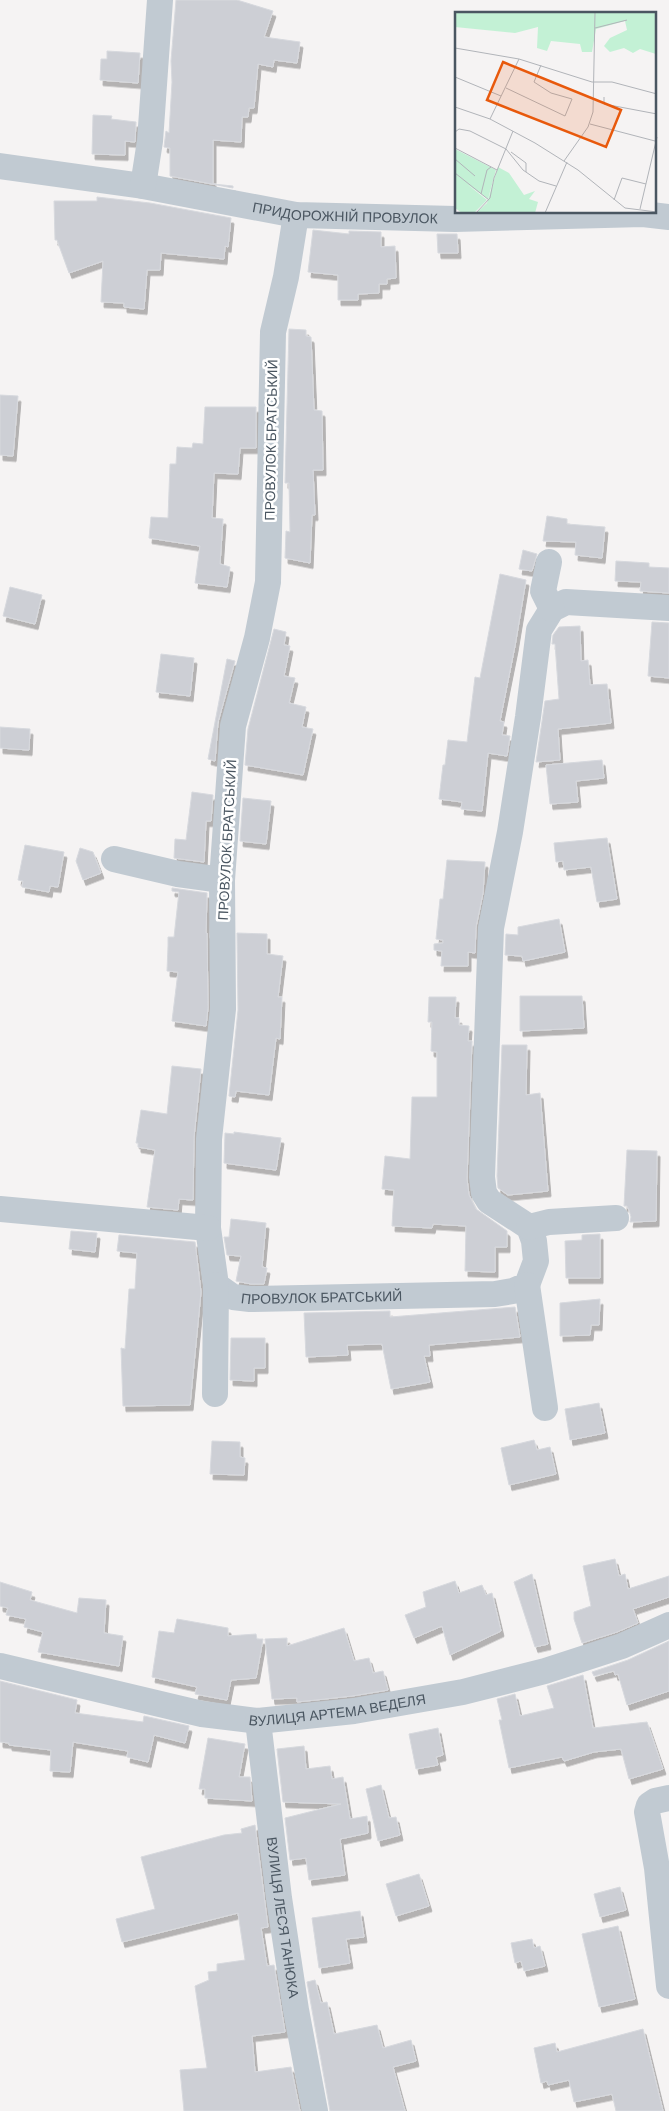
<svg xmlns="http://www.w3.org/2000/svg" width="669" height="2111" viewBox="0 0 669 2111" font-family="'DM Sans',sans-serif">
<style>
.building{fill:#cdcfd5;stroke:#d7d9de;filter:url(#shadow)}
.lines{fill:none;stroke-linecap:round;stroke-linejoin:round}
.minor{stroke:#c1cad2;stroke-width:26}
.labels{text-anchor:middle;stroke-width:5;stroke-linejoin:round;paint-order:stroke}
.street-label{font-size:14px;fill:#4a5661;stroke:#fff}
.inset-road{fill:none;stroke:#b1b4b9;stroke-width:1}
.view{fill:#e8590c;fill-opacity:0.15;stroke:#e8590c;stroke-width:2.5}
.inset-edge{fill:none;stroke:#4a5661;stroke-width:2.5}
</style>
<defs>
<filter id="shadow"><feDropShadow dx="3" dy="5.5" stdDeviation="0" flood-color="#0004"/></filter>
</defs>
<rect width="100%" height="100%" fill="#f5f3f3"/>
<!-- building -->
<path class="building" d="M176,0h61l36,11 -9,26 36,5 -3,21 -23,-3 -1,7 -15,-3 -4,44h-5l-1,9h-6l-1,25 -28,-2v44l20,2v2l-63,-12v-28l-6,-1 2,-16 3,2 3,-51 -1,-21z
M107,51l33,2 -2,30 -38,-3 1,-21h6z
M93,115l19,1 -1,3 25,3 -1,20 -10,-1v14l-33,-1z
M97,197l53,6 81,15 -3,29 -3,-1 -1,13 -63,-6 -1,17h-13l-3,39 -20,-2v-4l-23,-1 2,-41 -34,12 -12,-33h-2l-1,-39h43z
M313,230l36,4v-3l32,1v15l14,-1 1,32 -9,1v5h-8v9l-21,1v6h-20v-25l-30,-3z
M437,234h20l1,19h-20z
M289,329l17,1v6l5,1 3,73 8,1 1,59h-10l2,45h-3l-2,48 -25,-5 1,-27 4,1 -1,-49h-4z
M0,395l18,1 -5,60 -13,-1z
M205,407h51v41h-16l-2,26 -24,-1 -2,45 11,1 -3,45 10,3 -3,20 -32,-4 5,-37 -51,-8 2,-21 17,1 2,-54h6l1,-17 15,1 1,-5 10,1z
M547,516l20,3v5l38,3 -3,31 -27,-3 1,-13 -33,-1z
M523,550l14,4 -5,17 -13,-2z
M616,561l33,2v4l20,1v25l-29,-2 1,-9 -26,-1z
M500,574l26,6 -11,66 -15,75 4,1 -2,13 8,1 -3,20 -19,-3 -6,58 -21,-2 1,-7 -23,-3 4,-34h2l3,-25 19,2 8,-65 5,1z
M10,587l32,8 -7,29 -32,-8z
M652,622l17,1v55l-21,-2z
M580,626l1,35 7,-1 2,25 17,-1 4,39 -53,6 2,31 -24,2 9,-61 14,-2 -4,-55h-3l1,-9 6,-8z
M274,629l12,3 -2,13 6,1 -6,30 11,2 -6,25 17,4 -4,20 11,2 -10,46 -58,-10 3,-36z
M161,654l33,4 -4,38 -34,-4z
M227,659l8,2 -17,61 -3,39 -7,-2z
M0,727l30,2 -1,21 -29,-2z
M602,760l2,18 -28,3 2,21 -28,2 -4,-39z
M192,792l21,3 -2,26h-5l-2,41 -30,-4 1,-19 11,1z
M243,798l28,3 -5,43 -26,-3z
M607,838l10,61 -20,3 -6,-35 -27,3 -1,-9 -7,1 -2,-19z
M25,845l39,7 -6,35 -8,-1 -1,6 -27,-5 1,-6 -5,-1z
M80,848l13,4 8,21 -18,7 -7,-19z
M447,860l38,2 -2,31 -7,34 -1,26 -7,-1v14h-27l1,-15 -8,-1v-6l9,-1v-3l-7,-1 4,-40h3z
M172,888l35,5 -1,40h1l1,75 -2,18 -34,-5 6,-49 -11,-1 1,-25v-9h6l5,-45 -7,-1z
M559,919l6,33 -42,9 -1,-5 -17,-1 1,-21 12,1v-8z
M237,933l30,1v20l16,2 -5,41h4l-2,42 -4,-1 -7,57 -33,-4 -1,6 -6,-1 9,-86z
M520,996h62l2,32 -64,3z
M429,997h27l-1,21h4v7l10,1 -1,15h4l-5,138 2,16 7,14 31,22v16h-12v25l-30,-1 1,-45 -33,-2 -1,4 -40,-2 2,-36 -12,-1 3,-33 25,3 2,-62h25v-45l-6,-1 1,-29h-4z
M502,1045h25l-1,50 14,-2 8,98 -40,4 -10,-7 -1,-12z
M172,1066l29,3 -7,68 -1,63 -14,-1 -1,11 -31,-3 8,-57 -17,-3v-4h-2l5,-33 26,4z
M234,1132l47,6 -5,32 -52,-7 1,-30 9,1z
M627,1150l30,1 -1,70 -26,1 1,-5 -2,-7 -2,-4h-3z
M231,1219l35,4 -4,44 5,1 -3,16h-13l-15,-3 5,-25 -14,-1 -3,-18h5z
M71,1231l26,2 -2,19 -26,-3z
M600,1234v44h-34l-1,-37 17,-1v-5z
M119,1235l76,7 6,50 -11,113 -67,1 -2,-58 4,1 4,-60h6l2,-36 -20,-2z
M600,1299l-1,26h-8l-1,10 -30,1v-33z
M515,1307l5,30 -91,8 1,11h-6l6,26 -39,7 -9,-45 -35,1 1,10 -42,2 -2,-44 86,-2v6z
M231,1338h34v30h-11v13l-24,-1z
M599,1403l6,30 -35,7 -5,-31z
M534,1440l3,10 13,-3 6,27 -47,11 -8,-37z
M212,1441l28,1v15l5,1 -1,17 -34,-1z
M615,1559l4,17 6,-2 3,15 41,-13v21l-36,12 5,14 -21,9 -35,11 -8,-24v-7l17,-6 -8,-40z
M532,1574l16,70 -13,3 -21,-65z
M455,1581l4,12 23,-8 4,10 6,-2 9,38 -51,24 -8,-29 -28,12 -9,-23 21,-8 -3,-15z
M0,1582l32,10 -2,8 47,13 2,-15 27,2 -2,33 19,3 -4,30 -81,-14 5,-20 -19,-5 2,-8 -20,-4 2,-7 -8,-2z
M177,1619l51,9v8l28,-2 1,5h6l-7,39 -25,2 -4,20 -32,-6 2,-7 -45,-10 7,-46 15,2z
M344,1628l10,33 15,-3 4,15 10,-2 5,19 -36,6 -55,6v-4l-25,1 -7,-60 22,-1v8z
M669,1641v50l-42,14 -9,-31 -3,1 -1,-4 -20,5 -2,-4 36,-12z
M583,1675l10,53 54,-6 16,47 -34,10 -8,-30 -27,3 -30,9 -2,-4 -53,11 -10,-48h3l-5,-21 18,-5 5,22 34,-8 -7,-22z
M0,1681l77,19 -2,13 68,9 1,-6 45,10 -4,17 -31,-8 -6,27 -21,-5 1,-6 -55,-9 -3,30 -20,-1 1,-21 -42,-5v-2l-9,-1z
M438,1728l5,27 -7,2 2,8 -22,4 -7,-35z
M208,1738l37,6 -6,33h11l2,24 -47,-3v-9h-6z
M304,1746l2,23 24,-3 2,13 11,-2 7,42 17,-3 1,17 -28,6 5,36 -36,5 -3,-22 -16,2 -5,-42 56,-14 -58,-2 -6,-53z
M381,1785l8,33 7,-1 4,18 -22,6 -12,-52z
M255,1825l13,102 -7,1 6,38 7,-1 11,67 -33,4 3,36 36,-5 9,44h-116l-4,-41 27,-2 -12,-82 14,-6 -1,-8 9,-1v-7l28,-4 -7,-47 -116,29 -6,-23 39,-10 -14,-52 83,-22 18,-2 -1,-4z
M419,1874l10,32 -33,10 -10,-32z
M620,1887l6,23 -26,7 -6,-23z
M360,1911l4,26 -18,2 4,24 -31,5 -7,-50z
M618,1926l17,73 -36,8 -17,-73z
M532,1939l2,9 6,-2 5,20 -21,5 -3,-10 -6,2 -4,-20z
M315,1980l6,23 6,-1 7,32 43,-9 6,23 28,-8 5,21 -23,6 12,44h-75l-23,-129z
M643,2029l20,82h-47l-4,-17 -38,8 -5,-22 -21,5 -1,-4 -6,2 -7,-35 21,-5 2,9z"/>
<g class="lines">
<!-- minor -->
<g class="minor">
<path id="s1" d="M0,166l143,20 153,29 159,4 188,-5 26,3"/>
<path d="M143,186l7,-45 10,-141"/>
<path id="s2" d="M296,215l-10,62 -13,55 -5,250 -11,56 -24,88 -11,154 1,129 -14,130 -1,89 8,57 17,12 17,2 245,-5 18,-3 14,-6 9,-24 -2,-20 -5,-14 -40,-26 -5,-8 -2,-16 9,-249 19,-96 18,-115 11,-87 13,-21 14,-7 103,6"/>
<path d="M549,562l-6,29 9,18"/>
<path d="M114,859l64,15 44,6"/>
<path d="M0,1209l208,19"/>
<path d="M529,1227l20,-5 67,-4"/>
<path d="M527,1285l18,123"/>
<path d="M215,1394l1,-109"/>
<path id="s3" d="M0,1666l202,48 56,7 96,-10 109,-19 82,-21 77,-25 47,-21"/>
<path id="s4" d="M258,1721l21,177 17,112 19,101"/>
<path d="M669,1798l-14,3 -6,4 -2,7 10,56 12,118"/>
</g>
</g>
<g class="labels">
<!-- street labels -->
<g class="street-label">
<text dy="5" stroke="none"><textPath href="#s1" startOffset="349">ПРИДОРОЖНІЙ ПРОВУЛОК</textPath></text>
<text transform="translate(271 440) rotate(-89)" y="5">ПРОВУЛОК БРАТСЬКИЙ</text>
<text transform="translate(227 840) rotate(-87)" y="5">ПРОВУЛОК БРАТСЬКИЙ</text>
<text dy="5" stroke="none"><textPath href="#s2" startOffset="1188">ПРОВУЛОК БРАТСЬКИЙ</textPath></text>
<text dy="5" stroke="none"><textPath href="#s3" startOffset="344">ВУЛИЦЯ АРТЕМА ВЕДЕЛЯ</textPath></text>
<text dy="5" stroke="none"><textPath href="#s4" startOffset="198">ВУЛИЦЯ ЛЕСЯ ТАНЮКА</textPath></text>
</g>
</g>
<!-- overview -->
<g transform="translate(455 12)">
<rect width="201" height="201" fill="#f5f3f3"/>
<path d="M0,0h201v42l-16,-5 -7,4 -9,-5 -14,4 -6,-6 6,-8 17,-8 -2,-9 -29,8 -4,23h-10l-2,-8 -29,-3 -4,10 -10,-3 1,-21 -23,6 -60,-6zM0,137l41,21 -8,29 -21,-15 20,16 -13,13h-12l-7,-5zM43,155l11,6 15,22 11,-4 -6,8 9,3 -3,11h-59l11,-10z" fill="#c3f1d5"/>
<path class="inset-road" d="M140,16l32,-8M0,36l64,11 73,23M0,65l46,19M137,70h20l45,12M51,76l59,28 7,-17 -21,-6 -17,-11 7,-17M149,85v7l53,10M0,95l35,12 45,24 43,27 47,38 32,4M35,107l29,-60M135,112l65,17M0,120l4,-3 11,2 36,18 17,21 16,11 17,5M0,136l42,22M56,140l15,11v9M0,147l20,17M109,149l24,-34 5,-15 2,-100M0,161l34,27M26,182l6,-24 4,-3M159,188l8,-22 24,6M185,197l17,-72M21,201l14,-15 4,-20 19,-47M90,201l22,-51"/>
<path class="view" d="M48,50l118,48 -15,37 -119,-47z"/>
<rect width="201" height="201" class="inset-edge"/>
</g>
</svg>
